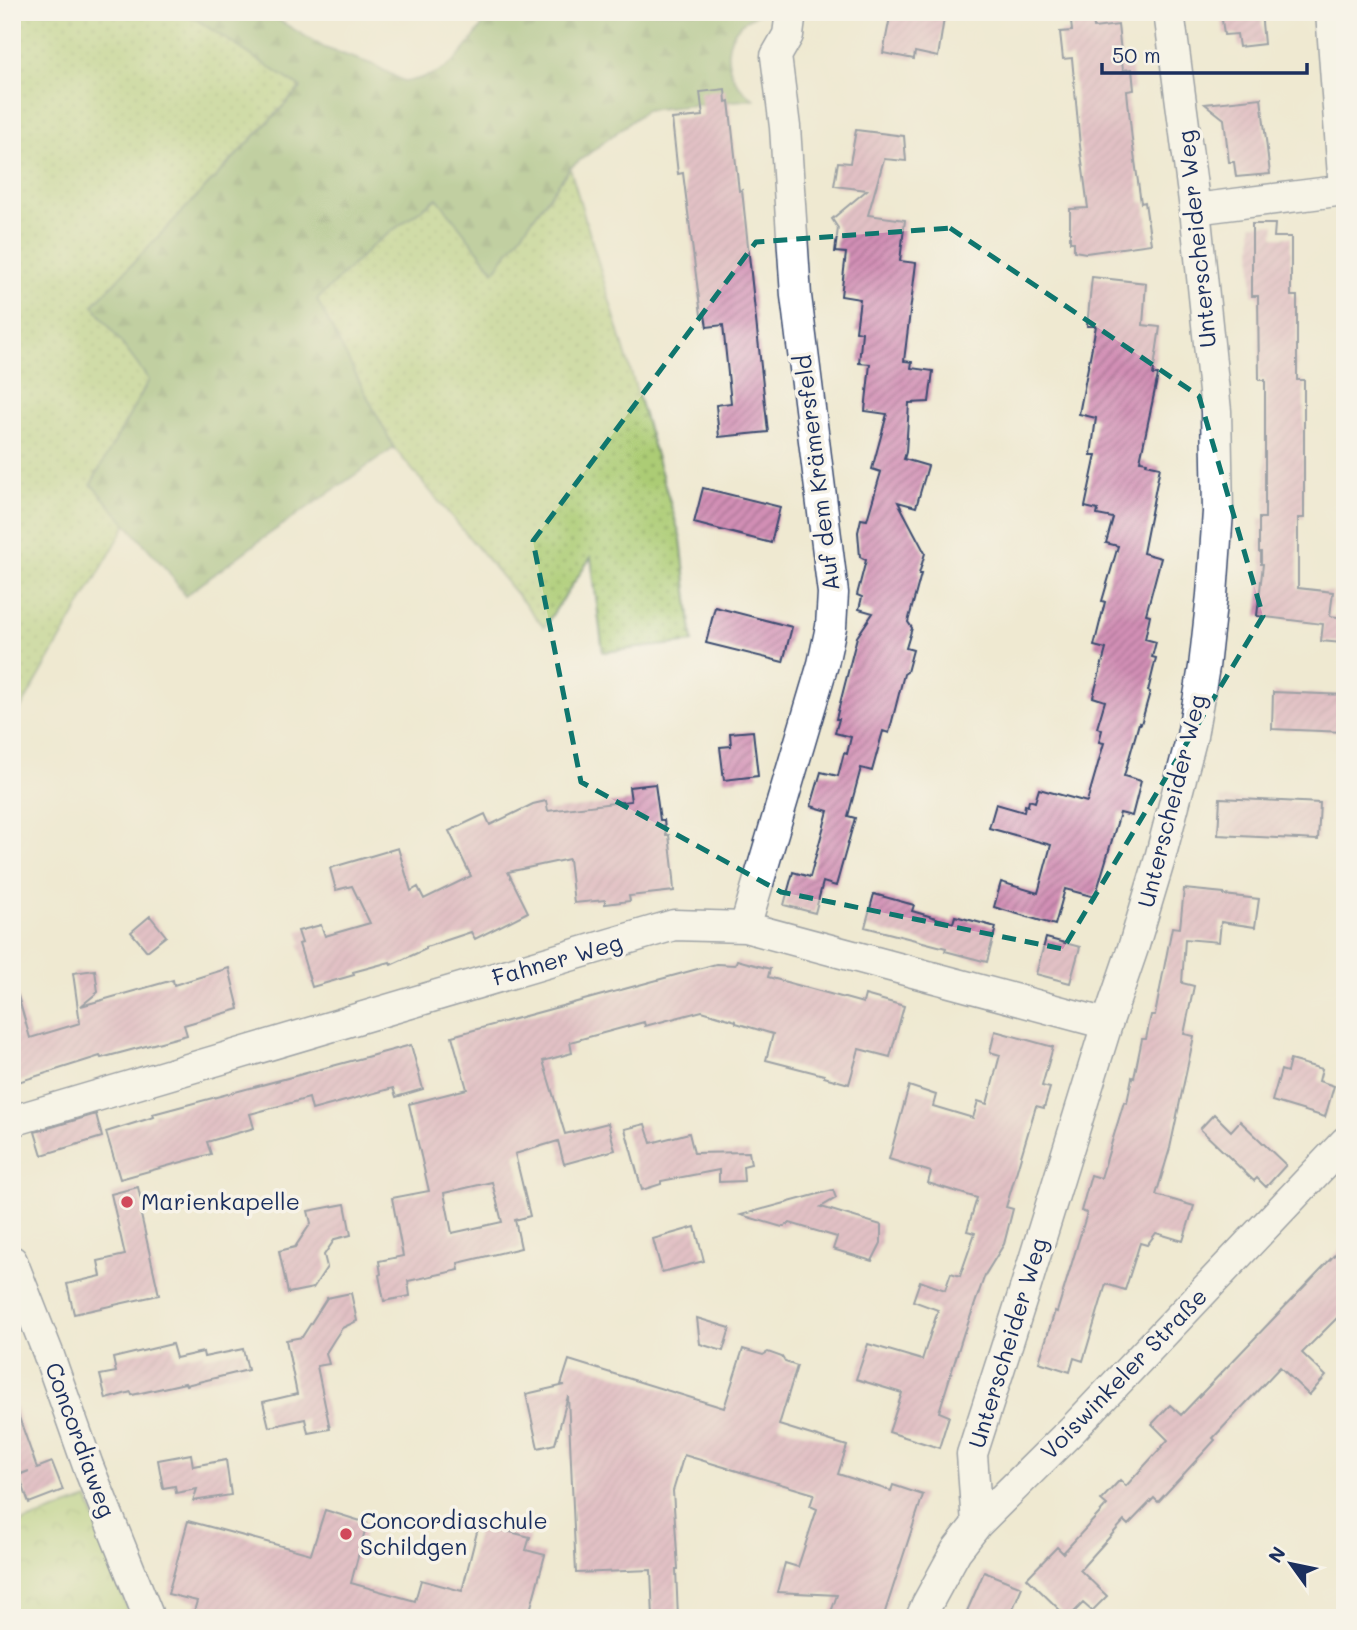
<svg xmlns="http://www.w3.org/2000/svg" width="1357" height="1630" viewBox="0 0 1357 1630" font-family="Mali,sans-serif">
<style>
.grass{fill:url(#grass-dots);stroke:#647e69;stroke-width:2}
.forest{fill:url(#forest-firs);stroke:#527062;stroke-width:2}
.park{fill:url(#park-crowns);stroke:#647e69;stroke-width:2}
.building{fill:url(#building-hatch);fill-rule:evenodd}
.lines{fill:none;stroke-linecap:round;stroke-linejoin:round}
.minor-casing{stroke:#3b4b6f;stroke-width:33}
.minor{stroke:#fff;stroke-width:30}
.marked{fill:none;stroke:#0f766e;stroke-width:5;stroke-dasharray:14 9;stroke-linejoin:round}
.poi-dot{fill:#d1495b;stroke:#f7f3e8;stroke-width:2.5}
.labels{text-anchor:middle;stroke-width:7;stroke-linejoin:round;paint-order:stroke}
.street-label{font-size:23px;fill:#1b2f5e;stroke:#f7f3e8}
.poi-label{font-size:23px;fill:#1b2f5e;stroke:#f7f3e8;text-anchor:start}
</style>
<defs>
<pattern id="grass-dots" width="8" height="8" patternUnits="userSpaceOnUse" patternTransform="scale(1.75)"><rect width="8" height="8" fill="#accc74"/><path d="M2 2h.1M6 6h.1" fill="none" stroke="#8ba662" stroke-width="1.8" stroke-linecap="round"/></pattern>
<pattern id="forest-firs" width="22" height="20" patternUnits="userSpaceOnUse" patternTransform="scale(1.75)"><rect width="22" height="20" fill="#89b066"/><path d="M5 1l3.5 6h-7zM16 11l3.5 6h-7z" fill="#6f9057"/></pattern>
<pattern id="park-crowns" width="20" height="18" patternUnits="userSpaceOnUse" patternTransform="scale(1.75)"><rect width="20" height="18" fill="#accc74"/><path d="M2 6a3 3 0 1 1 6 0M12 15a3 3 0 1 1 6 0" fill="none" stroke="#8ba662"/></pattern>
<pattern id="building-hatch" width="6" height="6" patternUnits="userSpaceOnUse" patternTransform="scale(1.75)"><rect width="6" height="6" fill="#d28fb5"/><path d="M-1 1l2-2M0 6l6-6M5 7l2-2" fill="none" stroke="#aa7596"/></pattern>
</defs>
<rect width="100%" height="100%" fill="#f7f3e8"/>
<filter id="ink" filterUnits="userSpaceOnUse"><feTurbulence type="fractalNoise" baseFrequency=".0143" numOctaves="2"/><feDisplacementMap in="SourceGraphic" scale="14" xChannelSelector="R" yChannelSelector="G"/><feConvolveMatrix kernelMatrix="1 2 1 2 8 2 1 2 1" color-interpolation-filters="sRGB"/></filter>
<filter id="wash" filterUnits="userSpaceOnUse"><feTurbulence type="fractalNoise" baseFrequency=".00686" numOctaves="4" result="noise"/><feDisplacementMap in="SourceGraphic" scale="28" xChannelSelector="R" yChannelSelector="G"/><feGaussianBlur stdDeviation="1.57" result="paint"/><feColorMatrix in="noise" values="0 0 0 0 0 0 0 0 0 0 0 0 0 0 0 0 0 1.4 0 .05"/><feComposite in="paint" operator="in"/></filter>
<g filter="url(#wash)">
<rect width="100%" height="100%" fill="#efe9d1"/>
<!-- grass -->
<path class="grass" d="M12,12h169l16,8 104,67 -208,218 57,75 -59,104 36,40 -115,200z
M570,168l111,371 12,103 -90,10 -12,-95 -47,70 -150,-179 -78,-148 58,-56 64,-46 56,73z"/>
<!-- forest -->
<path class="forest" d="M181,12h84l60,36 49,17 31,17c8,-2 15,-3 23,-6 30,-9 46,-39 63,-64h275c-47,10 -50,62 -12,87l-108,11 -76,58 -76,103 -57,-73 -63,46 -57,56 77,148 -132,91 -77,57 -17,-25 -77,-87 58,-104 -56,-75 208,-217 -104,-68z"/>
<!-- park -->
<path class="park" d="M88,1499l42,119h-115l-3,-7v-85z"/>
<g id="blocks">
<!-- building -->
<path class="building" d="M891,12h54l-7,45 -23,-5 -1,7 -31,-6z
M1070,12h22l2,16 24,-3 5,45 9,-1 2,21 -7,1 5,49 9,63 4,-1 6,42 -65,9 -12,-2v-9h-4v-33l18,-1 -8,-62 -8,-88 -9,1 -3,-27 12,-1z
M1221,12h40l3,32 -25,3 -2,-13 -13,1z
M725,89l1,13 3,-1 10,90 3,-1 26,242 -49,5 -3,-32 15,-2 -8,-78 -16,2 -2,-12h-4l-18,-142 -5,1 -6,-55 31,-3 -3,-24z
M1261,98l9,76 -34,3 -2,-15h-5l-5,-43 -19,-15z
M856,130l48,6 2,25 -22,-2 -16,56 37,5 -5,41 16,2 -12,98 8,1 -1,6 22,3 -4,31 -20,1 -3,49 -2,7 24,7 -12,41 -18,-5 27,51 -6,21h2l-13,48 4,6 -6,20 7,2 -6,22 -3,2 -15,59 -6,-2 -11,40 -11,-3 -13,48 7,2 -19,68 -13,-4 -8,31 -31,-8 9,-33 17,5 18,-66 -17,-5 10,-34 17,4 6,-23 3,1 4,-17 -16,-4 4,-14h-3l21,-82 16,-24 -14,-4 3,-12 -5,-2 9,-35 -6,-3 -2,-25 3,-13 6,1 14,-48 -9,-3 15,-55 -22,-3 5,-47 -11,-1 3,-31 -6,-1 4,-32 -19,-3 5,-43 -11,-1 3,-24 -6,-9 35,-29 -33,-4 4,-24 12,1z
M1252,224h23l-1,13h17v59h6v84h7v138h-6v70l35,4 -3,24 15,2 -3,25 -21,-2 2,-17 -66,-8 6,-52h-2v-12h-2v-34h6v-138h-6l-1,-84h-6z
M1092,277l54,6 -3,42 17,2 -7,48h5l-18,86 7,1 -1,2 14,3 -17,86 18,5 -15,56 4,1 -5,24 11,3 -4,15 4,1 -8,33 2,1 -9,32 -2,-1 -15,53 17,5 -9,35 -12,-3 -25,84 -30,-8 -10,36 -61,-18 7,-25 37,11 13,-48 -62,-17 7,-24 28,8 1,-7 3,1 1,-6 6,2 4,-13 48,13 17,-59 -5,-1 3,-12 -5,-2 8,-27 -12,-4 13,-48 -12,-3 11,-44 -3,-1 16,-55 -12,-3 7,-25 -16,-3 1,-5 -13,-3 11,-52h-5l5,-37 -17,-4 17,-88h-9z
M703,488l77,19 -9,36 -77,-20z
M715,607l77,20 -9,35 -77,-19z
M1273,692l72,3v37l-73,-3z
M753,731l5,45 -34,4 -4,-33 11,-1 -1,-13z
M655,784l5,36h4l2,15h3l5,43h-1l1,13 -45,5 1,5 -25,3v-4l-31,3 -5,-44 -61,13 20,40 -53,27 -4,-7 -45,15v2l-35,16 -1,-3 -37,10 1,3 -42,12 -13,-43 3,-1 -4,-12 23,-6 4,11 45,-13 -18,-37 -16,4 -6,-22 68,-20 13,43 7,-4 6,12 47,-23 -22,-45 36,-17 5,11 43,-21 13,-3 2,10 83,-10 -2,-14z
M1220,798l100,5 -2,37 -100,-5z
M1184,889l40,4v2l35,4 -4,28 -34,-5 -2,20 -34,-3 -3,44 12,3 -10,48 10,2 -24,112 -14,47 38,11 -11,35 -27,-8 -9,12 -7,-2 -15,47 -19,-6 -23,77 -9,-3 -4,14 -31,-10 16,-51 2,1 30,-99 -6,-2 10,-36 10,3 23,-76 3,1 5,-26 2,1 8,-39h4l5,-24h4l17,-88 8,1z
M874,894l40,11 -2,6 41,12 2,-7 41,11 -9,35 -42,-11 1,-3 -81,-21z
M150,916l16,20 -19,15 -16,-19z
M1046,938l34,9 -10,36 -34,-9z
M737,960l33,9 -2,8 95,26 2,-8 39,11 -14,51 -31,-8 -10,35 -25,-7v-2l-58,-15 7,-26 -37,-11v-2l-34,-10 -57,15 -1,-4 -74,20 2,11 -29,8 22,73 43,-11 7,27 -51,14 -6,-23 -43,13 15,62 -15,4 6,28 -63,15 1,7 -51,11 2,15 -26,5 -5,-26 2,-1 -2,-13 24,-5 -11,-58 37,-7 -20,-87 58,-15 -15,-53 264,-72 19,1zM492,1182l10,40 -50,11 -8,-40z
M229,968l10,41 -55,16 3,10 -86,23 -1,-2 -88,28v-87l6,-1 12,42 50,-15 -7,-50 22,-3 3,22 -17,14 92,-26 1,5z
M995,1031l58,16 -11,39 8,2 -6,20 -8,-2 -30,101 7,2 -9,35 -19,31 -20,57h-1l-25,80 10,4 -10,32 -50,-16 13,-39 -46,-14 12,-35 54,16 16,-50 -25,-9 7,-20 25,9 6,-17 9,3 15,-43 -8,-2 10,-33 -49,-15 3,-11 -42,-13 20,-73 27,9 -3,11 40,12 5,-17 9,3 13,-49 -10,-3z
M411,1045l12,44 -27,8 -3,-9 -81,22 -3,-12 -59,16 4,14 -47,14 4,12 -91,25 -14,-47 48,-15 -1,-3z
M1290,1060l32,9 -3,12 15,5 -9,31 -53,-16 9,-31 6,2z
M96,1114l6,23 -60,18 -7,-23z
M1214,1114l17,17 9,-10 46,44 -20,22 -9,-9 -3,3 -54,-52z
M645,1124l6,19 38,-10 5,20 55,-1 2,12 -8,2 1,15 -25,1v-12l-58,11v3l-19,6 -17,-61z
M138,1187l6,27 -3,1 18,80 -85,19 -7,-30 34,-8 -3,-15 27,-6 -14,-61z
M833,1190l3,8 -15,9 60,18v18l-9,18 -39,-12 4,-12 -47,-14 -8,4 -41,-12z
M345,1204l6,31 -16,4 -11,16 3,12 -14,21 -25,5 -9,-42 16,-4 16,-24 -3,-12z
M695,1227l9,34 -42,11 -9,-33z
M1345,1244v66l-43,43 24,23 -17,19 -29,-28 -67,71 2,2 -57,62 -4,-4 -26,27 -4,-4 -44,49 27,26 -15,15 -9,-8 -15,15 -41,-40 30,-31 6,6 44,-48 -6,-5 19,-20 6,6 42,-46 -16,-16 18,-19 11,10z
M351,1293l6,28 -15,7 -8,12 -8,13 3,11 -12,2 13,63 -22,4 -3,-14 -36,8 -6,-25 34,-8 -11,-54 16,-3 25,-39z
M697,1318l33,10 -7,23 -23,-7z
M172,1344l4,14 27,-6 1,5 39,-8 5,21 -62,15 -1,-2 -53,12 -1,-3 -25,7 -6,-24 16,-3 -3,-14z
M743,1349l20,6 5,-3 14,5 3,5 12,4 -18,59 68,21 -9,28 53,17 2,-6 30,10 -40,123h-54l8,-23 -60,-3 8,-29 13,4 19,-58 -7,-3 4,-12 -130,-39 -11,36 5,78h-2l2,49h-25l-2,-48 -75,3 -8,-177 -13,48 -17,4 -12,-54 39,-9h-4l8,-25 155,48z
M15,1406l22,62 15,-6 11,28 -34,13 -10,-28 10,-4 -17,6v-70z
M191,1454l2,12 33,-6 5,35 -38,6 4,-12 -21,4 -1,-7 -12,2 -5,-28z
M325,1510l42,13 -16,60 64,18 6,-21 41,11 17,-67 51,13 -4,13 19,5 -17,63h-336l5,-17 -29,-7 20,-73 123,33z
M984,1572l38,15 -13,31h-45z"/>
</g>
</g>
<g filter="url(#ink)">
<use href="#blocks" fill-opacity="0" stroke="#3b4b6f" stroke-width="2"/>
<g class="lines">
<!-- minor casing -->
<g class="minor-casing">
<path id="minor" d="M1331,12l13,178
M1195,209l150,-19
M745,927l78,-263 8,-37 2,-34 -37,-297 -11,-169 -9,-71 12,-21 3,-23
M12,1121l662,-196 71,2 362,97
M12,1261l36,92 40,113 61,152
M977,1524l-5,-70 52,-162 83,-268 27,-79 25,-83 33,-126 12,-69 8,-72 6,-83 -2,-101 -21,-202 -26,-197
M921,1618l6,-14 29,-53 21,-27 95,-94 273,-288"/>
</g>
<!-- minor -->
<use href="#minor" class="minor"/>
</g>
</g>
<!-- marked area -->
<path d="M0 0H1357V1630H0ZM950,228l249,168 64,220 -200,333 -282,-57 -200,-110 -48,-241 223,-299z" fill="#efe9d1" fill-opacity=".55" fill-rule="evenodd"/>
<path class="marked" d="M950,228l249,168 64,220 -200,333 -282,-57 -200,-110 -48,-241 223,-299z"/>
<!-- markers -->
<g class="poi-dot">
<circle cx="127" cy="1202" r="7"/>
<circle cx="346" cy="1534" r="7"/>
</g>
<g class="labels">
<!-- street labels -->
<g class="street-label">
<text transform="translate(1197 239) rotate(-96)" y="8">Unterscheider Weg</text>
<text transform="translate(817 473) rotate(-97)" y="8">Auf dem Krämersfeld</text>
<text transform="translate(1172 801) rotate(-76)" y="8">Unterscheider Weg</text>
<text transform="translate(557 960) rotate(-16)" y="8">Fahner Weg</text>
<text transform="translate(1008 1343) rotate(-73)" y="8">Unterscheider Weg</text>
<text transform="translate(1124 1374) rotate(-46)" y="8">Voiswinkeler Straße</text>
<text transform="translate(80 1440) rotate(70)" y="8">Concordiaweg</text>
</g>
<!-- poi labels -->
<g class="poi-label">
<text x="141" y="1210">Marienkapelle</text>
<text x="360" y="1529">Concordiaschule<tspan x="360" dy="26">Schildgen</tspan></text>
</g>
</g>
<!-- margin -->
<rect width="1357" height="1630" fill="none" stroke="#f7f3e8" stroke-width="42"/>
<!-- north arrow -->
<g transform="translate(1291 1564) rotate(303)" stroke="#f7f3e8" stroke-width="5" paint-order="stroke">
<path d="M0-5L12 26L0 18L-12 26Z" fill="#1b2f5e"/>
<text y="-10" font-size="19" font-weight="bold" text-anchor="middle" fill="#1b2f5e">N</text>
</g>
<!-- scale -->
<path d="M1102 63v10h205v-10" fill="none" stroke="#1b2f5e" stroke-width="3.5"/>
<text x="1112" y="63" font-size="21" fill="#1b2f5e" stroke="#f7f3e8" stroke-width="5" paint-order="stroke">50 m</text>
</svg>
